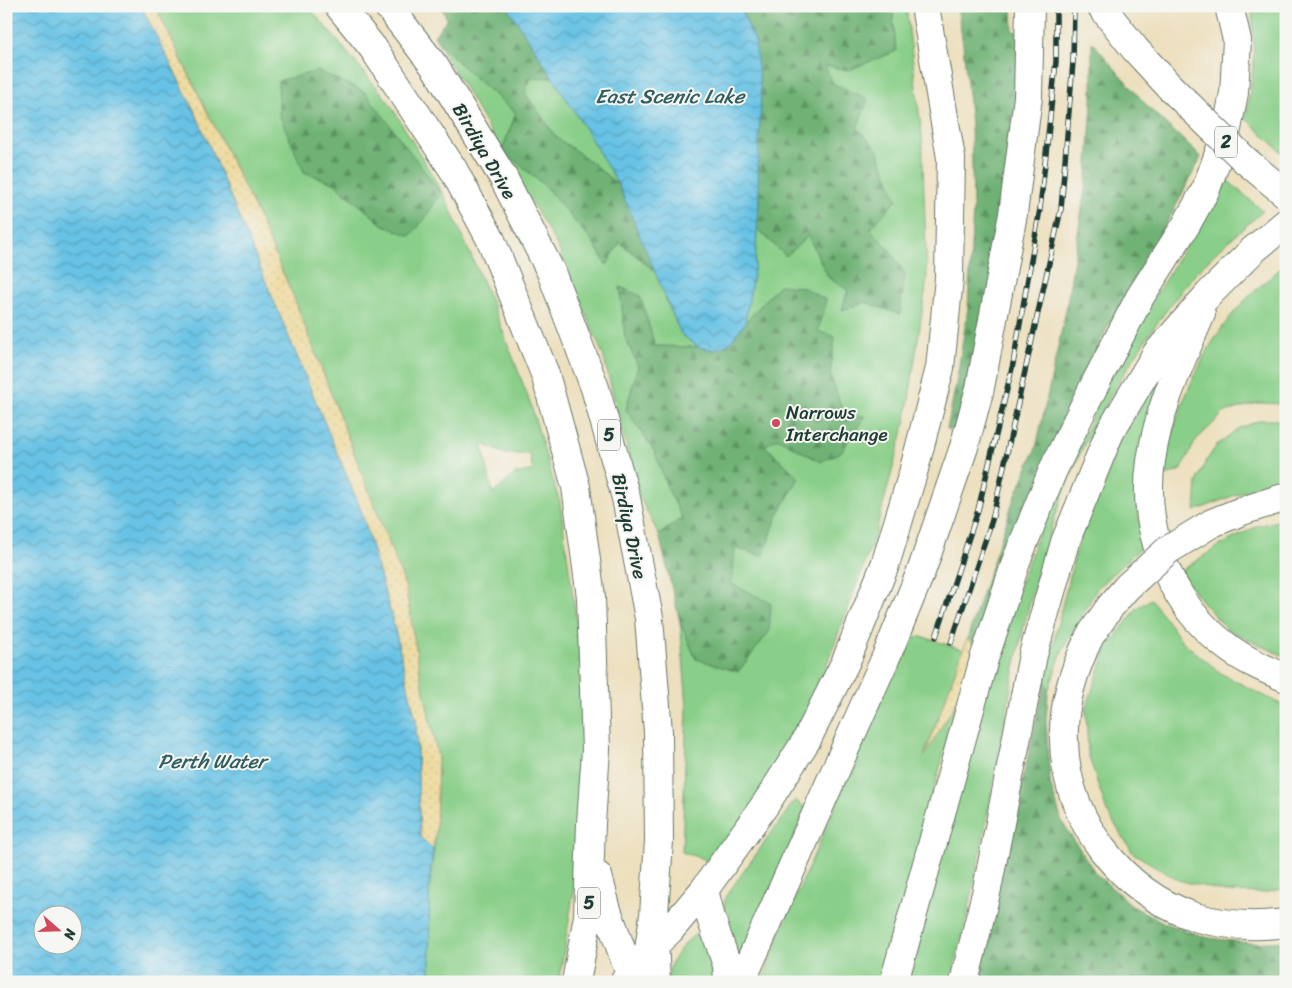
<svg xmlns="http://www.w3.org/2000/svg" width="1292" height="988" viewBox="0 0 1292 988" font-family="Sriracha,sans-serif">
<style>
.grass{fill:#8acf89;stroke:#54865e;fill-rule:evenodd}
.forest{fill:url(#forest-firs);stroke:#477854}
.sand{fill:url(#sand-dots);stroke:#868c69}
.water{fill:url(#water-waves);stroke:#43808c;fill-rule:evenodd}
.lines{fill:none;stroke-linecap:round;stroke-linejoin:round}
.highway-casing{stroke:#677665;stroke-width:30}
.highway{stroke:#fff;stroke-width:28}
.rail-casing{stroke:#1f3d34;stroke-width:5.5}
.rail{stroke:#f6f6f2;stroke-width:4;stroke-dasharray:11;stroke-linecap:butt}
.highway-bridge-casing{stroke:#677665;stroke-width:30;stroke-linecap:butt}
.highway-bridge{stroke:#fff;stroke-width:28}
.poi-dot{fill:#d1495b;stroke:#f6f6f2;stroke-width:2}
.labels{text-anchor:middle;stroke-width:4;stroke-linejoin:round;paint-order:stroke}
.shield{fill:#f6f6f2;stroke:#60746d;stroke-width:1}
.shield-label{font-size:18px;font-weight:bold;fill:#1f3d34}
.street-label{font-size:19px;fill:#1f3d34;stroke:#f6f6f2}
.poi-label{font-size:19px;fill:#1f3d34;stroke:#f6f6f2;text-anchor:start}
.water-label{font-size:20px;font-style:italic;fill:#315e60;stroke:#f6f6f2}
</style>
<defs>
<pattern id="forest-firs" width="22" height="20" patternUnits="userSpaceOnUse" patternTransform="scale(1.25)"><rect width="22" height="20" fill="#6fb275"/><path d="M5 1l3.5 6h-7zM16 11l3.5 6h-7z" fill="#5b9261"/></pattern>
<pattern id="sand-dots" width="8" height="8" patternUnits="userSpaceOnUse" patternTransform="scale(1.25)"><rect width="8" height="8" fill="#eeda9e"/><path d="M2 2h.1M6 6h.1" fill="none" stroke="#ccbc89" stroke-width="1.8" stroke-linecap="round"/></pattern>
<pattern id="water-waves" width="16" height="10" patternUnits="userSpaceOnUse" patternTransform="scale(1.25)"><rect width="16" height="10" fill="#67c2e5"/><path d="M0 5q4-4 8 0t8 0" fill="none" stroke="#549fba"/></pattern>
</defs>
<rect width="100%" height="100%" fill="#f6f6f2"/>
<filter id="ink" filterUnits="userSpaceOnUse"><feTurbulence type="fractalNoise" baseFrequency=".02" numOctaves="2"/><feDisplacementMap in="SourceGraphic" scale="10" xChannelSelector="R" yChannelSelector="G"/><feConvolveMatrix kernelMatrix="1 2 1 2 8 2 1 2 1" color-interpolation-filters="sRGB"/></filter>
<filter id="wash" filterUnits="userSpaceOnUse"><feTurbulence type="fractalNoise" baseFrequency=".0096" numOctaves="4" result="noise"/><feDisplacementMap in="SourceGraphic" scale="20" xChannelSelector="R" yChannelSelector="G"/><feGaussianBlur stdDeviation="1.12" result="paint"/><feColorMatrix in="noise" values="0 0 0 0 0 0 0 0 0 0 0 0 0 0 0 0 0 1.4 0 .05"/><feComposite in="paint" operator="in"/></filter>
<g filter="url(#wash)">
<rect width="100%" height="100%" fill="#ede0bf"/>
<!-- grass -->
<path class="grass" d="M155,6h153l81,96 56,95 47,106 38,99 30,101 18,130 6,115 -6,116 -19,118h-129l-1,-94 7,-56 2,-74 -18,-85 -15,-88 -111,-287 -39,-89zM318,71l64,153 -48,-41 -30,-11 -26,-90zM482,444l24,10h23l4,16 -18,4 -22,20z
M892,6h14l16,129 5,144 -21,140 -31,116 -57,153 -36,76 -77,106 1,-10 -24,-8 5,-146 -7,-84 16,37 35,-75 4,-36 28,7 15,-41 21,-36 -34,-32 12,-8 87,-21 -19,1 -15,-44 4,-37 -16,-6 -39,-46 -34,38 10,-59 2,-36 29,28 22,-20 21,42 19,12 -6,20 23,-8 35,12 -12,-66 -18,-19 7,-80 -20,-21 -25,-45 -7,-17 71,-15z
M1251,6h35v150l-41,-38c9,-41 11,-69 6,-112z
M434,36l31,33 51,44 -14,37 43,36 49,58 12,20 13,-22 37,30 12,33 13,29 17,13 -43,-1 -15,-50 -20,-9 5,50 13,29 -12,44 29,42 10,30 17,36 -23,17 -20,-39 -36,-141 -45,-108z
M552,77l26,40 41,69 -28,-24 -35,-25 -31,-44 6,-15z
M1226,179l37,32c-21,19 -49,41 -66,61 -40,47 -74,99 -102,153 -7,12 -14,25 -19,38 -28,65 -47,135 -61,205 -22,104 -35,211 -65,314h-45l87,-321 49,-134 88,-190 81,-129z
M1286,263v141l-28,-1 -33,9 -29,28 -15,30 -22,8c16,-59 38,-125 79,-170 14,-16 32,-30 48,-45z
M1165,365l-19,61 -10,46 1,34 7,39 -46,42 -36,64 -14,41 -3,-11 17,-75 18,-69 27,-74z
M1261,420h25v59l-21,4 -70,28 2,-29 9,-21 11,-16 20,-16z
M1286,519v138l-58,-27 -24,-26 -25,-32 40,-26 38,-20z
M1151,599l32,43 39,32 64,33v181l-22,5 -38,-1 -48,-12 -45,-27 -26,-41 -19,-58 -2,-46 21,-60 30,-40z
M909,635l18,3 36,12 -38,103 32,-53 -5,23 -70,259h-120l19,-51z
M795,800l11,8 -67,157c-1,-8 -2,-16 -5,-23 -8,-19 -14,-25 -8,-46z
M696,934l4,6 6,-2 7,33 -1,11h-45c0,-17 15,-39 29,-48z"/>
<!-- forest -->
<path class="forest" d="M441,6h66l45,71 -21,1 -6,15 31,44 35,25 28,24 37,86 -36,-30 -13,23 -13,-21 -49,-58 -43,-36 14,-37 -51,-44 -31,-33 13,-17z
M739,6h153l4,45 -47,19 -24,-4 7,17 36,16 -11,29 20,21 20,51 -27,29 18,19 17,26 -5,40 -35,-12 -23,8 6,-20 -19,-12 -21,-42 -22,20 -29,-28 2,-26 -4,-161z
M957,6h55l1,25 10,2 -15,169 -49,229 -12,-2 9,-45 12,-76 5,-101 -2,-83 -8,-80z
M1092,42l56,65 53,50 -27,53 -65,114 -43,89 -91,233 -8,-7 46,-137 23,-54 30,-138 21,-133 5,-75z
M318,71l47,21 76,101 -17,27 -14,16 -28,-12 -48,-41 -30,-11 -25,-58 -1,-33z
M779,285l23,2 24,13 -8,31 17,6 -5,37 15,43 20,-1 -24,36 -20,10 -44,-24 -12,8 34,32 -21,36 -15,42 -28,-8 -3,36 39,19 -2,29 -31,40 -42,-13 -16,-37 -21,-87 23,-17 -17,-36 -10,-30 -29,-42 12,-44 -13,-29 -5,-50 20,9 15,50 43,1 16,3 15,-6 16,-21z
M1045,681l3,11 -2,29 4,62 12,39 34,52 38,33 35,18 40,13 41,5 36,-2v32l-12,9h-278l-18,-7z"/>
<!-- sand -->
<path class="sand" d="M141,6h14l100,203 39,89 111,287 15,88 18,85 -2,74 -3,17 -13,-12 -4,-116 -24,-104 -31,-107 -165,-396z
M967,639l8,7 -23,77 4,-21 -32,55z
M781,931l-19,51h-9z"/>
<!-- water -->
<path class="water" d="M6,6h135l55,108 165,396 31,107 24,104 4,116 13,12 -4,39 1,94h-424zM42,916h30v30h-30z
M507,6h232l16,35 6,53 -3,73 1,35 -4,62 -10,59 -16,21 -15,6 -16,-3 -17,-13 -62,-148 -41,-69z"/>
</g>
<g filter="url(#ink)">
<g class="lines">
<!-- highway casing -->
<g class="highway-casing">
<path id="highway" d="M339,6l34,42 80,121 38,71 54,134 31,113 15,110 5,153 -5,73 -3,93 -12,66
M388,6l47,61 68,110 48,95 44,116 31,110 23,120 9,114 1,109 -5,74 -6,41
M1101,6l34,43 35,38
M1201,314c-20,47 -43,95 -50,147 -10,69 18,142 75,185 18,14 39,23 60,32
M1242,511l44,-14
M1090,636c-16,33 -28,69 -26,106 2,78 57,150 131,175 30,9 60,10 91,6
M598,876l9,34 23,64 1,8
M704,890l7,28 16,47 1,17
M654,937l2,45
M624,982l25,-32 21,-20 34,-40 61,-85 41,-64 40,-80 39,-96 28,-92 27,-105 9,-90 2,-120 -26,-152
M741,982l145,-325 36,-88 42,-122 16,-59 33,-174 15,-117 2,-91
M894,982l90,-323 33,-100 36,-89 41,-84 46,-89 46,-72 20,-36 20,-55 8,-41 3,-53 -8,-34
M964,982l23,-93 46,-234 32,-113 45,-110 47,-79 52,-59 43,-43 34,-28"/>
</g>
<!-- highway -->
<use href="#highway" class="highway"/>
<!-- rail casing -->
<g class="rail-casing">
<path id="rail" d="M936,637l42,-127 35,-146 27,-155 16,-147v-56
M951,643l41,-123 69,-311 12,-147 1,-56"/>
</g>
<!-- rail -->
<use href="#rail" class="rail"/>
<!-- highway-bridge casing -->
<g class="highway-bridge-casing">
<path id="highway-bridge" d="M1170,87l76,74 40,33
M1090,636l20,-29 17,-20 41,-37 44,-27 30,-12"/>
</g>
<!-- highway-bridge -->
<use href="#highway-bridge" class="highway-bridge"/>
</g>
</g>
<!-- markers -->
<circle class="poi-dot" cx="776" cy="423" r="5"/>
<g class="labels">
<!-- shield labels -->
<g class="shield">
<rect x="1215" y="126.5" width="22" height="31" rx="4"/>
<rect x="598" y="419.5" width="22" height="31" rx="4"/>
<rect x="578" y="887.5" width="22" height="31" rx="4"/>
</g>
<g class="shield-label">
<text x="1226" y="148">2</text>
<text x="609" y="441">5</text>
<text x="589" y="909">5</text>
</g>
<!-- street labels -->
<g class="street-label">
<text transform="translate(485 151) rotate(60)" y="7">Birdiya Drive</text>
<text transform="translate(630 526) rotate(78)" y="7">Birdiya Drive</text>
</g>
<!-- poi labels -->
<g class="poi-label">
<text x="786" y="419">Narrows<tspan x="786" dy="22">Interchange</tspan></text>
</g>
<!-- water labels -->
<g class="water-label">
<text x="670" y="103">East Scenic Lake</text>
<text x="212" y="768">Perth Water</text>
</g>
</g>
<!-- margin -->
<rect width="1292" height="988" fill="none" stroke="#f6f6f2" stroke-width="25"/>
<!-- north arrow -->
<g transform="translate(58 930) rotate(110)"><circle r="24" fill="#f6f6f2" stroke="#a0aca6"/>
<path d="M0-4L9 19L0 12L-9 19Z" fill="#d1495b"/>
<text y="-8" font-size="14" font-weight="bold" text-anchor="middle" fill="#1f3d34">N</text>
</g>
</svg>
